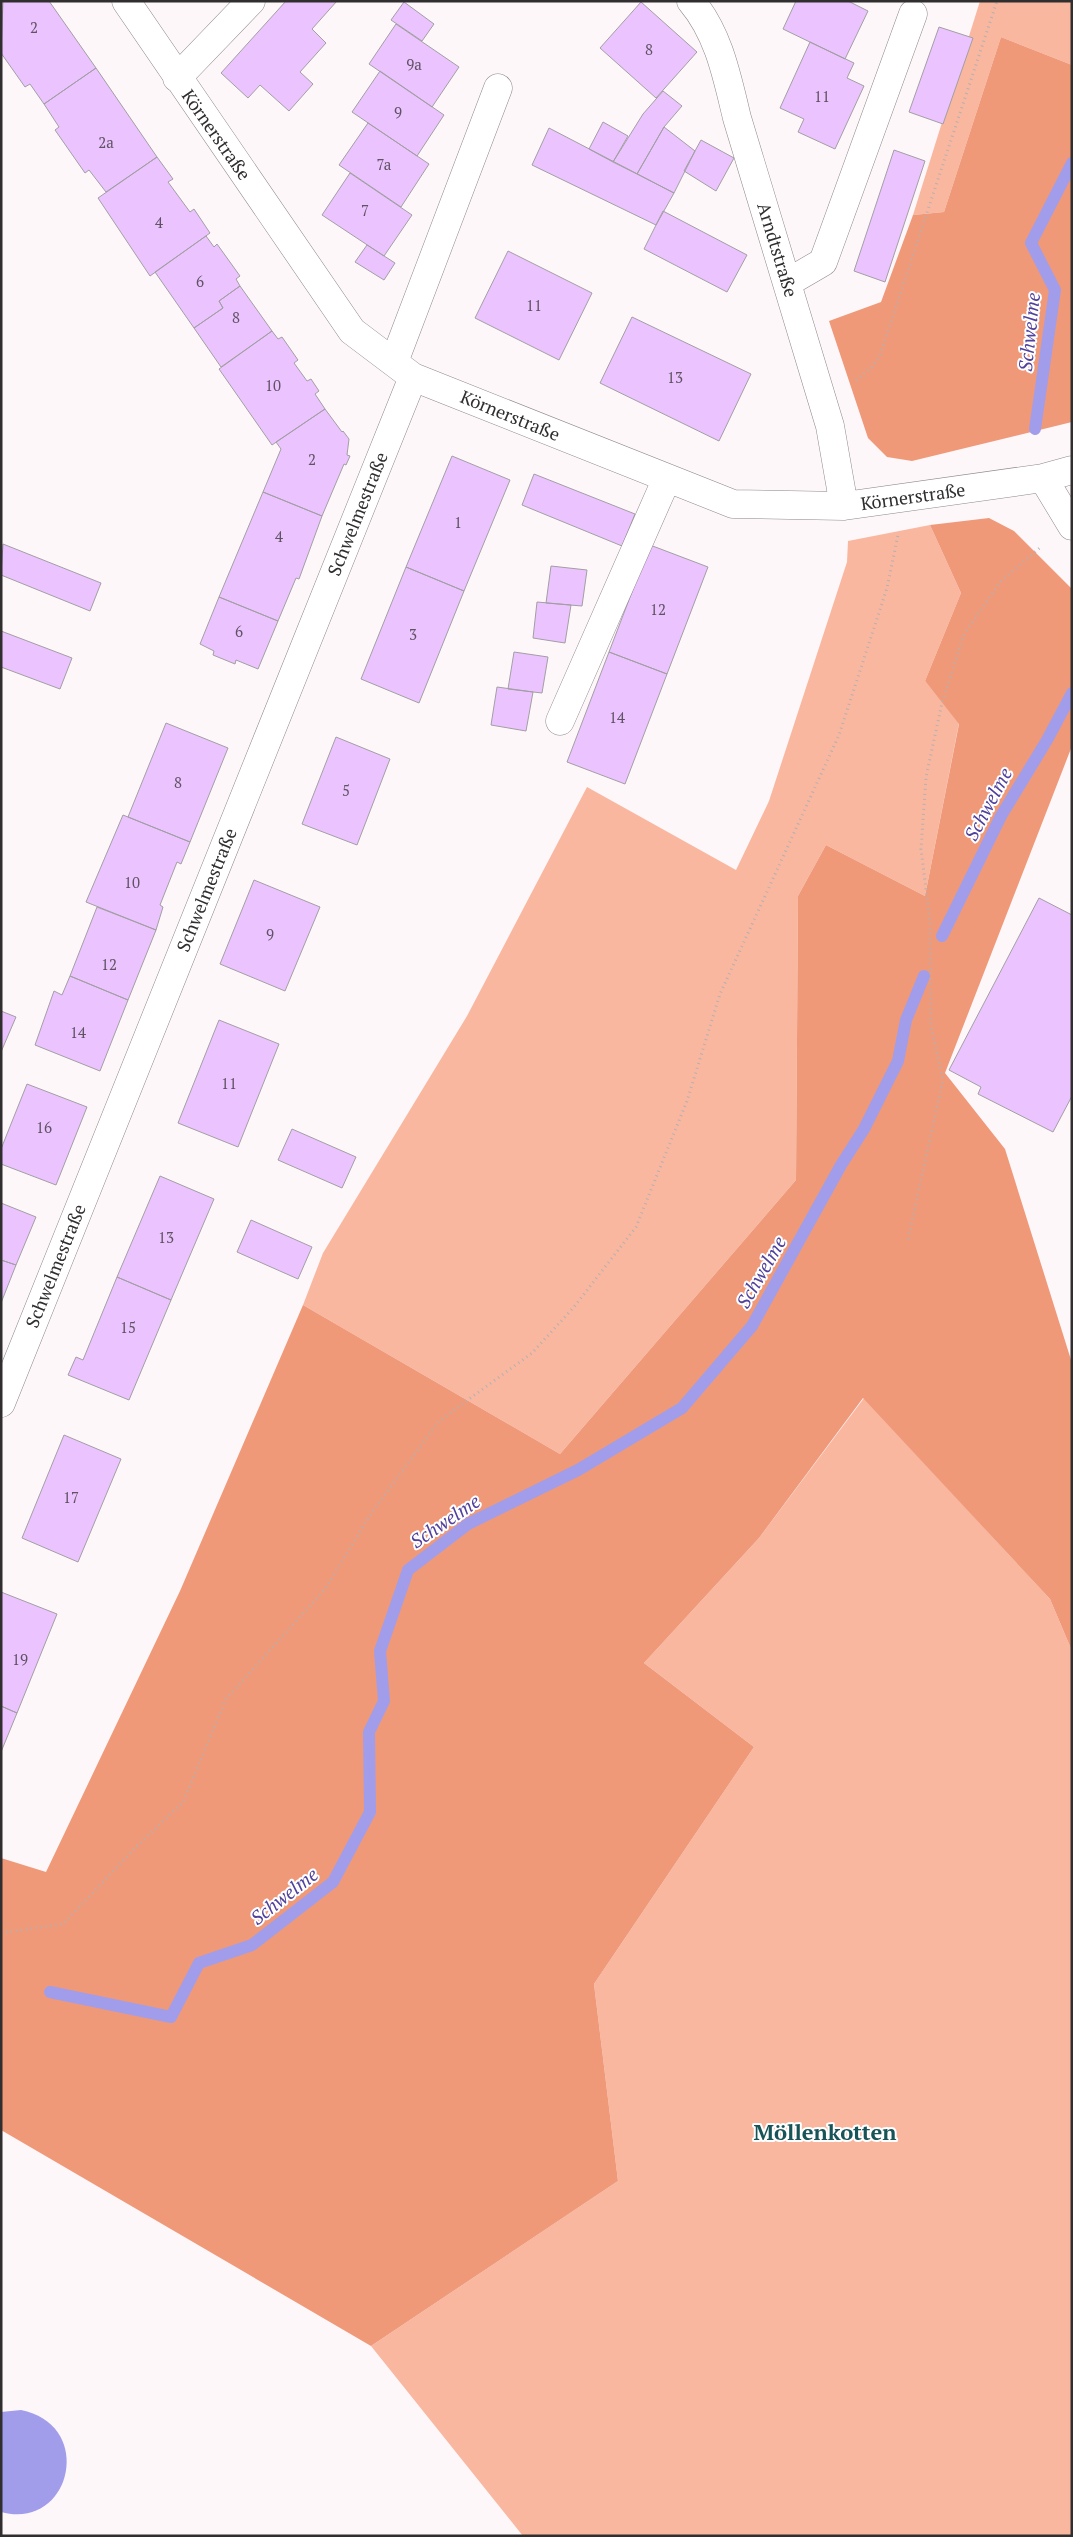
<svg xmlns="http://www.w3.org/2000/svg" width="1073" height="2537" viewBox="0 0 1073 2537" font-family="'PT Serif',serif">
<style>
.green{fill:#f9b79f}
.forest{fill:#ef9979}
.water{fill:#a19deb}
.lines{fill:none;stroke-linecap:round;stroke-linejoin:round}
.stream{stroke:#a19deb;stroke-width:12}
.building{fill:#ebc3fe;stroke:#a29fa3}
.minor-casing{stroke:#8e888b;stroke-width:29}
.path{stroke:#b4b0b2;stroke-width:3;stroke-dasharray:1 4;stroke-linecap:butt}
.minor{stroke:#fff;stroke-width:28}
.labels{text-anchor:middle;stroke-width:4;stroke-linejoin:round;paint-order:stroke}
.number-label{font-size:15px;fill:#5f5363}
.street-label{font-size:18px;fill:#302e2f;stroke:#fff}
.water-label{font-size:19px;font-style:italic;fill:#4f419c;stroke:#fff}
.district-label{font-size:22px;font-weight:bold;fill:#185457;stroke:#fff}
</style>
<rect width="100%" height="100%" fill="#fdf7fa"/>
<!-- green -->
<path class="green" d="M980,1h92v64l-71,-28 -57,175 -31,3z
M930,525l31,68 -36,88 34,42 -34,173 -99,-51 -28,51 -2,284 -236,274 -257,-149 20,-52 144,-237 120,-229 149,83 33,-69 78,-239 1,-21z
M864,1398l186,201 22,52v885h-549l-152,-190 247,-165 -24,-197 160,-237 -110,-84 115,-125z"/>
<!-- forest -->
<path class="forest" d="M1001,37l71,28v357l-160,39 -25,-4 -19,-19 -39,-117 52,-19 32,-87 31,-3z
M989,518l25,13 58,58v157l-127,327 60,76 67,214v288l-22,-52 -187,-201 -104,140 -115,125 110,84 -160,237 24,197 -247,165 -370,-216v-272l45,14 134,-281 123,-286 257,149 236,-274 2,-284 28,-51 99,51 34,-172 -34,-43 36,-88 -31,-68z"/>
<!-- water -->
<path class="water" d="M21,2410c75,15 50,121 -20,102v-100z"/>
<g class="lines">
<!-- stream -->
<path class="stream" d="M1035,429l20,-139 -24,-47 41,-80
M942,936l59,-120 46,-76 25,-47
M50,1992l121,25 28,-54 53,-18 81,-63 37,-70 -1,-80 15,-31 -4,-50 28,-81 60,-46 110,-54 104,-62 70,-82 89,-161 23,-36 34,-68 8,-41 18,-44"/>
</g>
<!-- building -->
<path class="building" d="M3,1h46l47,67 -52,36 -14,-20 -5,3 -24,-34z
M286,1h51l-25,28 14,14 -26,29 13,12 -24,27 -29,-26 -12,13 -27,-25z
M848,1l20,10 -23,48 -62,-30 13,-28z
M404,2l30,22 -12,17 -31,-21z
M641,2l56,50 -41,46 -56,-50z
M396,24l63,43 -27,40 -63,-43z
M939,27l34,11 -30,86 -34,-12z
M810,42l44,21 -7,15 17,8 -29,63 -37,-17 6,-13 -24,-11z
M96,68l61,89 -51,35 -17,-22 -4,3 -30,-43 4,-3 -15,-23z
M380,71l64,44 -27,41 -65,-44z
M663,91l19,15 -18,21 -27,47 -24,-12 30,-48z
M603,122l25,14 -15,26 -24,-13z
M368,123l61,41 -28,43 -62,-42z
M664,127l31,24 -21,42 -37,-19z
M549,128l125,65 -18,32 -124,-60z
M701,140l33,18 -18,33 -32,-20z
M894,150l31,11 -40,121 -31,-11z
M157,157l16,22 -5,3 22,30 4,-3 16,24 -60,43 -52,-78z
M350,173l62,42 -28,41 -62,-41z
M663,211l84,44 -20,37 -83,-43z
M206,236l8,11 3,-3 23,32 -4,3 4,7 -21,15 4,7 -29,20 -39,-56z
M367,245l28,18 -11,17 -29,-18z
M508,251l84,42 -33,67 -84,-42z
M240,286l32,45 -51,36 -27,-39 29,-20 -4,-7z
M632,317l119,57 -32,67 -119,-58z
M272,331l6,8 4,-2 16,23 -4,3 13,18 4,-2 8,12 -4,3 10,15 -53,36 -53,-76z
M325,409l17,23 1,-1 6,8 -2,16 3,1 -4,9 -2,-1 -22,52 -59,-24 18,-43 -5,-7z
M452,456l58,24 -46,111 -58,-24z
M534,474l101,40 -13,32 -100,-41z
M263,492l59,24 -23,63 -3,-1 -18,43 -59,-24z
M3,544l98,39 -11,28 -89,-36z
M650,545l58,22 -41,107 -58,-22z
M551,566l36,4 -5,36 -36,-3z
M406,567l58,24 -45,112 -58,-24z
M219,597l59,24 -20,48 -22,-9 -1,4 -22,-9 1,-4 -14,-7z
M537,602l34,3 -6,38 -32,-5z
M1,631l71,27 -12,31 -59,-22z
M514,652l34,5 -6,36 -34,-4z
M609,652l58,22 -42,110 -58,-22z
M497,687l36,5 -7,39 -35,-6z
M166,723l62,25 -38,94 -62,-25z
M336,737l54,22 -33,86 -55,-21z
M123,815l67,27 -9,22 -4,-2 -17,43 3,2 -7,23 -70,-28z
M254,880l66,27 -35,84 -65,-27z
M1039,898l33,17v181l-19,36 -75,-38 3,-7 -32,-17z
M97,907l59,23 -28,70 -58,-24z
M70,976l58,24 -28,71 -65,-26 19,-54 8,4z
M1,1011l15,6 -15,35z
M219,1020l60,24 -41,103 -60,-24z
M27,1084l60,23 -31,78 -55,-21v-15z
M292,1129l64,28 -14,31 -64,-28z
M160,1176l54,23 -43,101 -54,-23z
M1,1203l35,14 -20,48 -15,-5z
M251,1220l61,27 -14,32 -61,-27z
M1,1260l15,5 -15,38z
M117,1277l54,23 -42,100 -61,-25 8,-18 7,3z
M64,1435l57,24 -43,103 -56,-24z
M1,1592l56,22 -40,99 -16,-7z
M1,1706l16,7 -16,39z"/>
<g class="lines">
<!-- minor casing -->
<g class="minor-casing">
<path id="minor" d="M126,1l226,330 61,46 320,127 111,2 199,-28 29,-8
M691,1c28,33 36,76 46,117l93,308 14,80
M177,78l74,-77
M787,283l36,-21 90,-248
M394,362l104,-274
M1043,478l29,48
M560,721l107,-243
M1,1403l412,-1026"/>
</g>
<!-- path -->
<path class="path" d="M856,380l16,-13 8,-12 117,-354
M908,1239l35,-159 -12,-53 -1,-105 -9,-73 5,-72 16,-74 22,-69 37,-53 41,-35
M1,1933l62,-9 73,-77 47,-45 43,-103 99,-110 47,-77 67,-91 93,-68 42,-46 62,-80 51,-126 33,-107 119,-259 48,-147 11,-53"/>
<!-- minor -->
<use href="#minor" class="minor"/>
</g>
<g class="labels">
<!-- number labels -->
<g class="number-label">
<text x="34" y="33">2</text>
<text x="649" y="55">8</text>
<text x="414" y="70">9a</text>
<text x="822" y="102">11</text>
<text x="398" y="118">9</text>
<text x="106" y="148">2a</text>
<text x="384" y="170">7a</text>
<text x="365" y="216">7</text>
<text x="159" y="228">4</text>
<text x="200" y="287">6</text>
<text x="534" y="311">11</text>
<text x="236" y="323">8</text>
<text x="675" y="383">13</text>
<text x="273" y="391">10</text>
<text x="312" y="465">2</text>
<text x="458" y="528">1</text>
<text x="279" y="542">4</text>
<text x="658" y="615">12</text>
<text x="239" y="637">6</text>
<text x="413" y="640">3</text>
<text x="617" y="723">14</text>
<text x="178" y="788">8</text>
<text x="346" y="796">5</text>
<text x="132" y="888">10</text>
<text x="270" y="940">9</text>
<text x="109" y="970">12</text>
<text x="78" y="1038">14</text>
<text x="229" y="1089">11</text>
<text x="44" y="1133">16</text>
<text x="166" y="1243">13</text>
<text x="128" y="1333">15</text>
<text x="71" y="1503">17</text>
<text x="20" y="1665">19</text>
</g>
<!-- street labels -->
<g class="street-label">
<text transform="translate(216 135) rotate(55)" y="6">Körnerstraße</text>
<text transform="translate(777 250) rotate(73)" y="6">Arndtstraße</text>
<text transform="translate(510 416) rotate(22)" y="6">Körnerstraße</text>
<text transform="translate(913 497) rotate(-8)" y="6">Körnerstraße</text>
<text transform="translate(358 514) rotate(-68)" y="6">Schwelmestraße</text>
<text transform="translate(207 890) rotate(-68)" y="6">Schwelmestraße</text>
<text transform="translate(56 1266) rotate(-68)" y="6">Schwelmestraße</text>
</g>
<!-- water labels -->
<g class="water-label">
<text transform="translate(1029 332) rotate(-84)" y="7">Schwelme</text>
<text transform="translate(988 804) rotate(-62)" y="7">Schwelme</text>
<text transform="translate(761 1272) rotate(-60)" y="7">Schwelme</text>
<text transform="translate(445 1521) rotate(-34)" y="7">Schwelme</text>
<text transform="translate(284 1896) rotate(-38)" y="7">Schwelme</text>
</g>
<!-- district labels -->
<g class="district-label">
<text x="825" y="2140">Möllenkotten</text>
</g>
</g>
<!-- border -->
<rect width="1073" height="2537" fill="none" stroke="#302e2f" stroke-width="5"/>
</svg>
